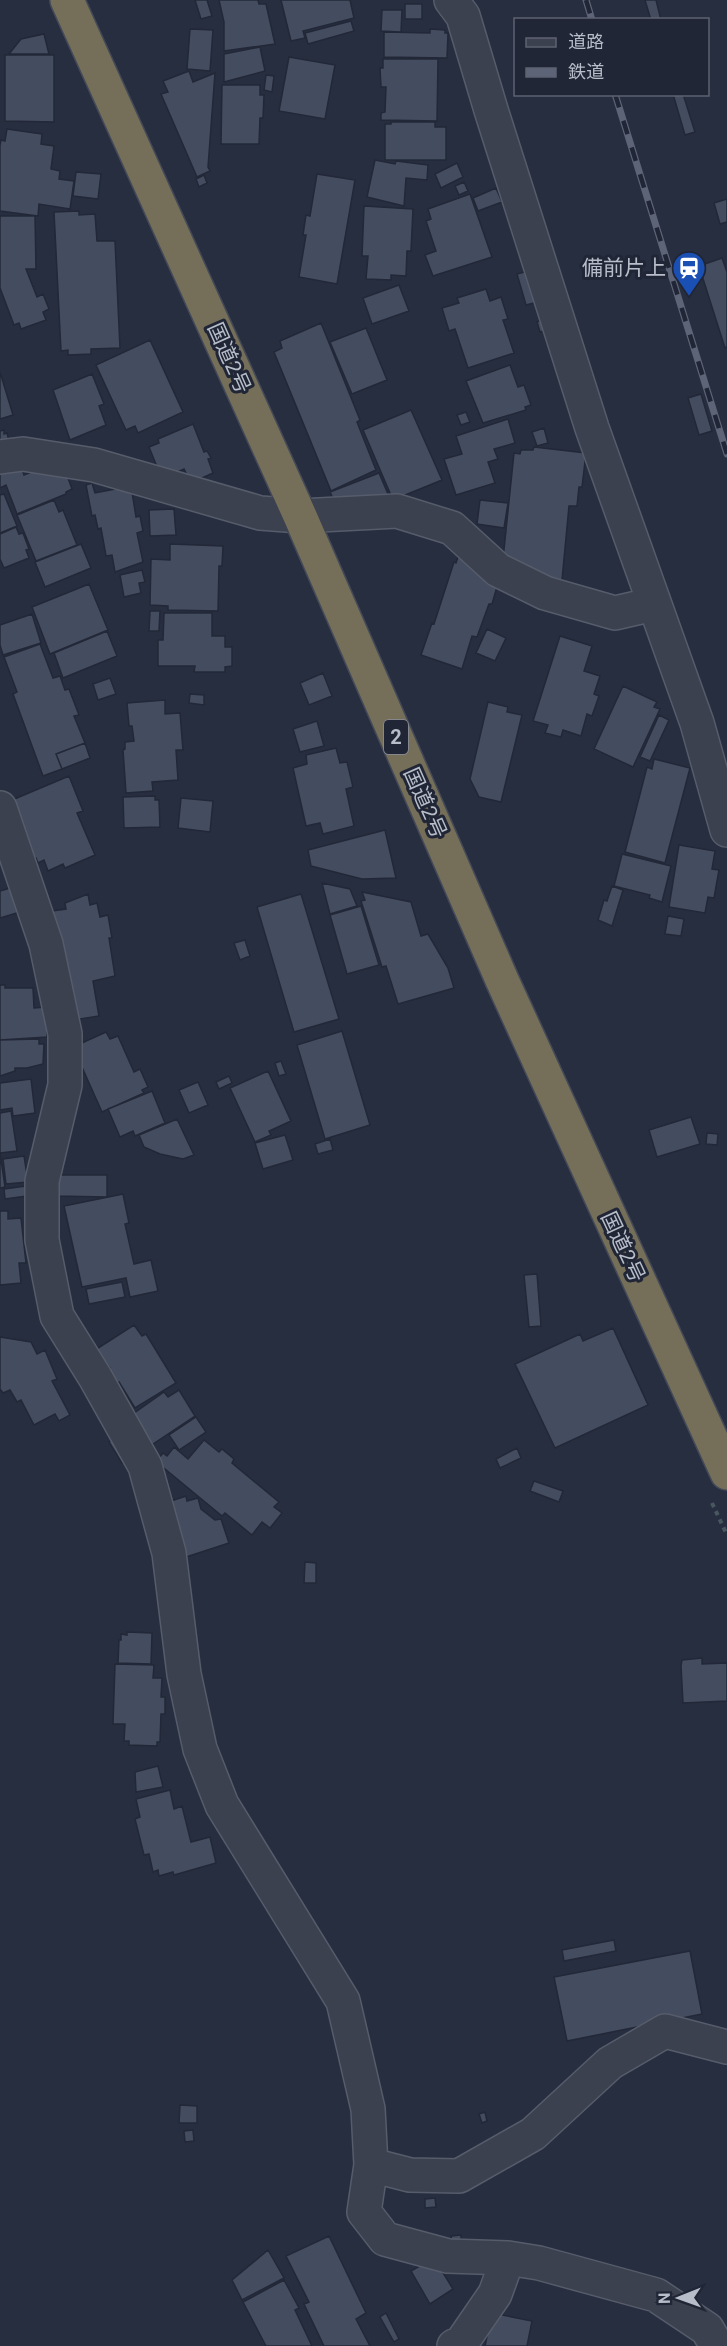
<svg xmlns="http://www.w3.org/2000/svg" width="727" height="2346" viewBox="0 0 727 2346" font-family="Roboto,'Noto Sans JP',sans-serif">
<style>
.building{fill:#444c5f;stroke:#222837;stroke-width:1.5}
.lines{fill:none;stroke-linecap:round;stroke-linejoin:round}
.minor-casing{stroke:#565c6a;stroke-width:36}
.highway-casing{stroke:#434957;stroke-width:36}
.path{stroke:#48585e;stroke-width:4;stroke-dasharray:4.5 4.5;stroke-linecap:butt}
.minor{stroke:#3c4150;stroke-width:33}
.highway{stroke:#756e59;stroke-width:33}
.rail-casing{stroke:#5e6477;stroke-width:7}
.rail{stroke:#202635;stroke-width:4.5;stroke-dasharray:14;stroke-linecap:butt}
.labels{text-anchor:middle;stroke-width:6;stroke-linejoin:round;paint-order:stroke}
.shield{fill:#202635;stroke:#8a909d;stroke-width:1.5}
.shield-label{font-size:20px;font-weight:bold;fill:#b8bdca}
.poi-label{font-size:21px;fill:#b8bdca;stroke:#202635;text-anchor:end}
.street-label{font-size:21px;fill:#b8bdca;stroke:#202635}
</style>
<rect width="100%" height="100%" fill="#272e40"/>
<!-- building -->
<path class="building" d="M195,0h12l5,16 -11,3z
M219,0h39l1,4h7l9,40 -51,7v-29z
M281,0h69l4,18 -51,13 2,7 -14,3z
M645,0h11l5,20h-10z
M405,4h17v15h-17z
M382,10h20l-1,22 -20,-1z
M351,21l3,10 -46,13 -3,-11z
M190,29l23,1 -3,41 -23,-2z
M430,29l15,1v3h3l-1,25 -63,-1v-25l46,1z
M44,34l5,20h-40l12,-15z
M260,47l5,24 -41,11v-28z
M5,55h49v67l-49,-1z
M289,57l46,8 -10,54 -46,-8z
M383,59h55l-1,62 -56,-1v-7l4,-1 1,-25h-5l-1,-19h3z
M189,71l4,11 22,-9 -7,94 2,4 -13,6 -36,-83 7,-2 -5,-11z
M266,75l8,1 -2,16 -8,-2z
M222,85h38v10h4l-1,23h-3l-1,26h-38z
M673,94h10l12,38 -10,3z
M391,122h44v5h11v33h-61v-36h6z
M7,129l35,5 -1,10 13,2 -3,23 9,2 -1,8 15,2 -4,28 -31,-5 -1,12 -38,-5v-66l1,-5 4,1z
M375,160l20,4 1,-3 32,4 -1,15 -21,-2 -2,28 -37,-9z
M457,163l6,14 -22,11 -6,-14z
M76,172l25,2 -3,25 -25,-3z
M317,174l38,6 -18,104 -38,-7 7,-42h-3l3,-20 4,1z
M204,175l3,8 -8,4 -3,-8z
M464,182l4,9 -9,4 -4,-9z
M496,188l6,14 -24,9 -5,-13z
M470,194l22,63 -59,19 -8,-21 11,-4 -10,-30 5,-2 -3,-10z
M727,199v23l-7,2 -6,-21z
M364,206l49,3 -2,42h-4l-1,25 -15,-1v5l-25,-1 2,-23h-6z
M79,211v4l16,-1 2,27h18l5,107 -29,1v5l-23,1v-5l-7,1 -7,-139z
M0,216h35l1,53h-10l11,28 6,-3 6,15 -6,3 3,8 -25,9 -2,-6 -5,2 -14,-37z
M722,258l5,14v75l-2,1 -26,-82z
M528,271l10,31 -12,3 -9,-31z
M399,285l10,26 -37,13 -9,-26z
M486,289l4,12 11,-4 7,22 -5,1 11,33 -46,15 -13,-39 -6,2 -7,-23 17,-5 -2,-5z
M544,319l4,11 -8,2 -3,-10z
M321,323l39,97 -3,2 19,48 -45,21 -57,-139 8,-4 -2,-7z
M366,328l21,52 -35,14 -22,-52z
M150,340l33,72 -45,21 -3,-7 -9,4 -30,-65z
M510,365l8,22 6,-2 7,20 -6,2 1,3 -43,13 -17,-42z
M0,372l13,43 -13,4z
M92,374l12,30 -5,2 7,19 -36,15 -17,-50z
M701,394l11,37 -13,4 -11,-37z
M411,410l31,70 -49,20 -30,-70z
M466,412l4,10 -9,3 -4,-10z
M508,419l7,24 -21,6 4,10 -10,3 7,21 -39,12 -12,-36 18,-5 -6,-18z
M193,424l11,28 3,-1 4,7 -3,1 5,14 -22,10 -7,-14 -22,10 -13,-32 10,-4 -1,-4z
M544,428l4,15 -11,3 -5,-14z
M4,430v4l3,-1 2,8 -9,6v-16z
M534,447l52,6 -4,34h-3l-2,19h-8l-7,74 -25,-2 -34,-19 11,-106 6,1 1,-4h12z
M46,466l18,1 8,22 -6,3v2l-49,20 -11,-29 -6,3v-16l22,-3 2,6z
M379,473l12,28 -55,4 -6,-13z
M92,483l3,10 36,-7 5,31 4,-1 3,15 -6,2 6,29 -28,10 -3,-17 -6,1 -5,-28 -3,1 -3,-14 -3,1 -6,-31z
M4,494l13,32 -17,7v-38z
M54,500l5,12 4,-2 14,35 -41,16 -19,-46z
M480,500l28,3 -4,25 -27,-4z
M174,509l2,26 -26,1 -1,-26z
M16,527l3,7 4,-1 6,16 -3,1 3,8 -25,10 -4,-9v-25z
M81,544l10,24 -46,19 -10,-25z
M170,544l53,2 -1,20h-3l-1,45 -50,-1v-4l-18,-1 1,-46 19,1z
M459,554l40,26 -7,24h-3l-12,33 -5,-1 -10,33 -41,-14 11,-32 2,1 20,-62 2,1z
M142,570l3,12 -6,1 2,10 -17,4 -4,-22z
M89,584l19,46 -58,24 -18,-47z
M150,611h10l-1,20h-10z
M164,613h48v23h13v11h7v19l-7,1v5h-31l1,-6h-37v-26h5z
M32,614l9,29 -38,12 -3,-10v-20z
M487,629l19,9 -11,23 -19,-8z
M107,631l10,25 -54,22 -9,-25z
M560,636l32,10 -8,25 16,5 -6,18 5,2 -7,20 -5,-2 -6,22 -18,-6 -2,7 -16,-4 3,-8 -15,-4z
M40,644l13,34 7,-2 5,14 4,-1 10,26 -5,1 11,27 -29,11 6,15 -19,7 -30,-82 4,-2 -13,-35z
M323,673l9,23 -23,9 -9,-22z
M110,678l6,16 -18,6 -5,-16z
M623,686l34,16 -3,5 6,2 -27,58 -39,-18z
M190,694l14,1v10l-15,-2z
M165,700v14l15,-1 3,37h-7l2,30 -26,2 1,9 -27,2 -3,-43 2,-1v-7l9,-1 -2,-15h-3l-2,-23z
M488,702l20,5 -1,5 15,3 -21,87 -22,-5 -9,-18z
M659,715l10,5 -19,41 -10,-4z
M317,721l7,25 -24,6 -7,-23z
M85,743l5,15 -28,11 -6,-15z
M336,748l4,15 7,-1 6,25 -7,2 8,37 -31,8 -3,-11 -14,3 -13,-58 14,-4 -1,-9z
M654,759l36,9 -25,95 -40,-11 22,-85 5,2z
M69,776l14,35 -6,2 18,42 -30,13 -2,-4 -15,7 -4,-11 -6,3 -2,-5 -9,4 -15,-62z
M155,796v4h4l1,27 -36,1 -1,-31z
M181,798l32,3 -3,31 -32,-4z
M385,830l11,48 -34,1 -51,-13 -3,-16z
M679,845l36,6 -3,18 7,1 -5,28 -6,-1 -3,16 -36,-6z
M622,854l49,12 -9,36 -13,-4 1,-3 -36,-9z
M322,883l28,6 7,17 -27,8z
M17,886l3,26 -20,6v-27z
M612,886l11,4 -11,36 -14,-6 6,-20 3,1z
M362,892l49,10 10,34 7,-2 20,34 6,20 -56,16 -12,-38 -4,1 -21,-66 4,-1z
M88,894l2,11 7,-2 3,14 8,-2 4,23h-3l6,38 -22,5 6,35 -25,4 -22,-109 14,-2 -1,-6z
M301,894l38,125 -45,13 -37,-125z
M361,906l18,59 -32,9 -17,-59z
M668,916l16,3 -3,17 -16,-2z
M245,940l5,16 -10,4 -6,-17z
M0,985h5v3h28l1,20 13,-1v30l-47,3z
M342,1031l28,94 -45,14 -28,-94z
M106,1032l4,7 8,-3 16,36 6,-3 8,18 -6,3 2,3 -42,19 -29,-65z
M39,1039v5h5l-1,20 -16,4h-12v3l-15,5v-36z
M281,1061l5,13 -7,2 -4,-13z
M268,1071l23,50 -22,10 2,4 -16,7 -25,-54z
M229,1076l3,7 -13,6 -3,-7z
M31,1079l4,34 -22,3 -1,-8 -12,2v-27z
M198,1082l10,23 -19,8 -10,-23z
M152,1091l13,32 -30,13 -2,-5 -13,6 -12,-28z
M11,1111l6,40 -17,2 5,34 -5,1v-75z
M691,1117l9,27 -43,13 -8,-27z
M177,1119l17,36 -11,4 -23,-5 -16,-7 -5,-12z
M707,1133l11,1 -1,11 -11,-1z
M285,1135l8,25 -30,9 -8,-26z
M330,1139l3,11 -15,4 -3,-10z
M24,1156l4,26 -22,2 -3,-25z
M57,1175h50v22l-51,-1z
M26,1186l1,10 -22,3 -1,-10z
M123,1194l6,29 -4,1 9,40 17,-4 7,31 -28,6 -4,-19 -44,9 -18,-81z
M0,1211h8v8l13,-1 5,45h-7l2,20 -21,2z
M537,1274l4,52 -12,1 -5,-52z
M122,1282l3,15 -36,7 -3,-15z
M134,1325l8,11 4,-2 30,49 -41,25 -16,-26 -3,1 -8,-14 2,-1 -15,-18z
M613,1328l35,77 -93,43 -40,-84 65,-30 3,7z
M0,1337l31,5 6,12 8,-4 12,29 -5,2 18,34 -11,6 -4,-7 -21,11 -13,-25 -4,2 -7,-12 -7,3 -3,-4z
M179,1390l16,26 -45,30 -20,-30 34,-24 4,5z
M196,1417l10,15 -27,18 -10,-15z
M115,1438l13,21 -6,4 -13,-21z
M204,1440l15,12 3,-3 12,10 -2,4 47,39 -5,5 8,6 -12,15 -8,-6 -10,13 -27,-22 -3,3 -63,-52 2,-2 -3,-3 5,-6 4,3 7,-9 14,12z
M517,1448l4,10 -21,10 -4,-9z
M534,1481l29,10 -4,11 -29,-11z
M186,1496l1,5 11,-3 3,11 14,11 6,-1 8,24 -46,15 -15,-56z
M305,1562l11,1v20h-12z
M127,1632l25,1 -1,31 -33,-1 1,-23h2v-6l6,1z
M702,1658v6l25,-1v38l-44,2 -2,-37 1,-6z
M115,1664l39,1 -1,13h9l-1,19h4v17h-4l-1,28h-3v4l-28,-1v-4h-5l1,-17h-12z
M158,1766l5,21 -27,5 -1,-20z
M170,1790l4,19 8,-3 9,36 19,-5 6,26 -42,12 -1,-3 -14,4 -1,-6 -5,2 -4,-18 -5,1 -9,-36 5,-2 -4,-18z
M614,1940l2,11 -52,10 -2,-11z
M690,1951l12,63 -135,27 -13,-64z
M180,2105l17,1v17h-18z
M485,2112l2,9 -5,2 -3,-9z
M193,2130l1,11 -9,1 -1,-11z
M435,2198l1,9 -11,1v-9z
M461,2235v9h-9l-1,-8z
M329,2236l37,77 -10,6 14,27h-46l-20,-42 5,-2 -23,-46z
M268,2250l16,28 -42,22 -10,-20z
M423,2264l19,7 11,18 -23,15 -19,-33z
M284,2280l15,28 -4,2 17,36h-46l-23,-44z
M386,2313l13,26 -5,3 -14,-25z
M492,2313l40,8 -5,25h-42z"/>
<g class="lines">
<!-- minor casing -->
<g class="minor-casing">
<path id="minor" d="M451,0l12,16 28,94 101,318 105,295 30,107
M0,457l23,-3 71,11 166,48 40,3 97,-5 55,17 46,42 47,23 70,20 39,-9
M0,808l46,136 19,90v51l-23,96v59l15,76 38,61 50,89 24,87 15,121 16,75 22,56 121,196 25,108 3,56 -7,47 21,27 63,17 60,2 31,5 117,32 51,34 10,17
M371,2165l39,10 49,1 74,-42 77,-71 55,-32 62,16
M454,2346l8,-4 33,-48 13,-36"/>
</g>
<!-- highway casing -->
<g class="highway-casing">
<path id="highway" d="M67,0l233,516 202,464 225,493"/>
</g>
<!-- path -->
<path class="path" d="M712,1503l15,32"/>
<!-- minor -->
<use href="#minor" class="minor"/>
<!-- highway -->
<use href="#highway" class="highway"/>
<!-- rail casing -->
<g class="rail-casing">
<path id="rail" d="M586,0l6,20
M615,94l112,360"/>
</g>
<!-- rail -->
<use href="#rail" class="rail"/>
</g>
<!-- icons -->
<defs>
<g id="station-pin" transform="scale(1.725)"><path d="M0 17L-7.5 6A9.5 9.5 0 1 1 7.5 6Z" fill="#1a4fb4" stroke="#202635"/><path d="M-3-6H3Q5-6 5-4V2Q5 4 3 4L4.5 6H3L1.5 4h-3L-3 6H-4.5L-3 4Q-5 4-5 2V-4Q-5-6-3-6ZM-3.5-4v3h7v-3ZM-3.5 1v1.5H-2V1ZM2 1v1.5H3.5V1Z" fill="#fff"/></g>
</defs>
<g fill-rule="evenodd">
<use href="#station-pin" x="689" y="268"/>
</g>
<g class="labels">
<!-- shield labels -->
<rect class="shield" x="384" y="720" width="24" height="34" rx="4.5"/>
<g class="shield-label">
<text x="396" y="744">2</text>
</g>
<!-- poi labels -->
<g class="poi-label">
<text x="666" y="275">備前片上</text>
</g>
<!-- street labels -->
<g class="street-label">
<text transform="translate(229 358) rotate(66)" y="7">国道2号</text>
<text transform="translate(425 803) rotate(66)" y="7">国道2号</text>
<text transform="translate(623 1247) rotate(65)" y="7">国道2号</text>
</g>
</g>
<!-- legend -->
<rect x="514" y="18" width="195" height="78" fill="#202635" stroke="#5d6271" stroke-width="1.5"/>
<rect x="526" y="38" width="30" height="9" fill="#3c4150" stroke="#5d6271" stroke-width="1.5"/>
<text x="568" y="48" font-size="18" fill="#b8bdca">道路</text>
<rect x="526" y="68" width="30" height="9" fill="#5e6477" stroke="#5d6271" stroke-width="1.5"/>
<text x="568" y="78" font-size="18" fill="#b8bdca">鉄道</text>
<!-- north arrow -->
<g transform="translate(679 2298) rotate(269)" stroke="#202635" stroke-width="4.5" paint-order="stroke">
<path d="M0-4.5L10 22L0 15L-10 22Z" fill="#b8bdca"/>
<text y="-9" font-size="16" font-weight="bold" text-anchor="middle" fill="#b8bdca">N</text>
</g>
</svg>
